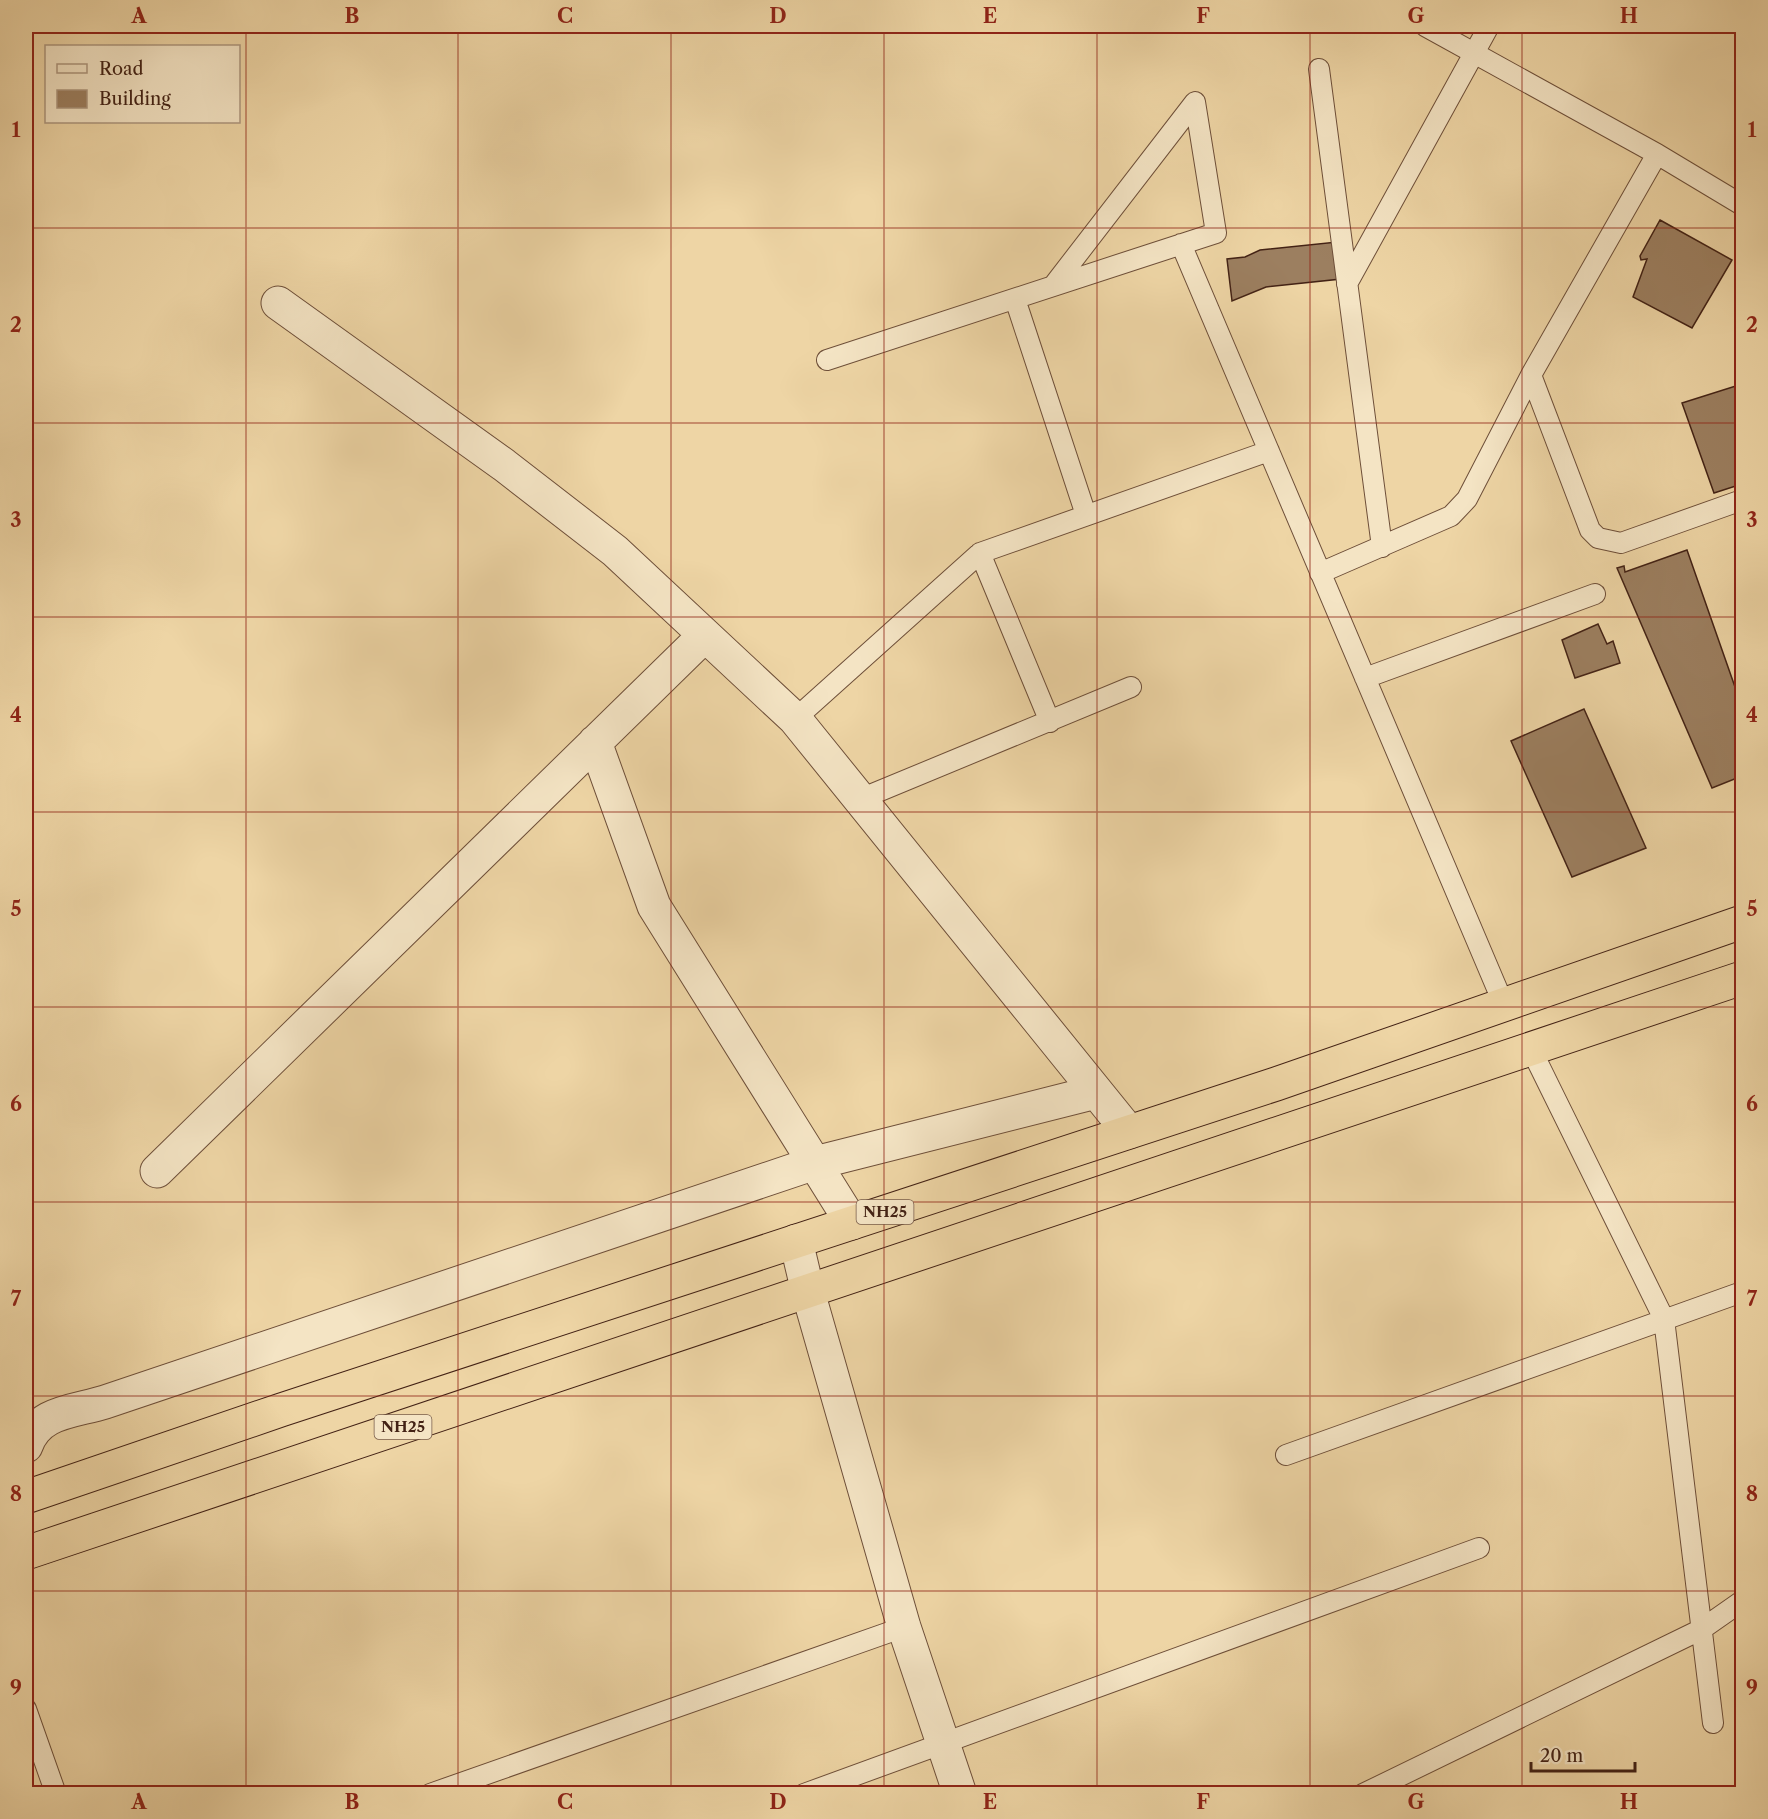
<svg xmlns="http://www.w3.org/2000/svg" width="1768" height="1819" viewBox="0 0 1768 1819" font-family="'Libre Caslon Text',serif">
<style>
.building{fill:#9c7f60;stroke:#432215;stroke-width:1.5}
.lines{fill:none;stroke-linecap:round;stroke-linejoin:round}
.lane-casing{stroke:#6e4f39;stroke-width:22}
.street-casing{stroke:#6e4f39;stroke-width:35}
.highway-casing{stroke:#432215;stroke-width:35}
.lane{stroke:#f4e4c4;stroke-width:20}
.street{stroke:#f4e4c4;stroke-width:33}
.highway{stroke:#eed5a5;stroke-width:33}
.grid{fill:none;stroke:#8f2418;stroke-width:1.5;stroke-opacity:0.55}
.labels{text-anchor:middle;stroke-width:4.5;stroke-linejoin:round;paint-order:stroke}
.shield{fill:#f4e4c4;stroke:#785c4a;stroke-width:1.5}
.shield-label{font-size:15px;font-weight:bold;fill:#432215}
.neatline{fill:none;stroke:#8f2418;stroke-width:2}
.grid-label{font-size:20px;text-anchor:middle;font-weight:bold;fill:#8f2418}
</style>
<rect width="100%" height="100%" fill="#eed5a5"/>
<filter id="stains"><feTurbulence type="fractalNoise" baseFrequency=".00333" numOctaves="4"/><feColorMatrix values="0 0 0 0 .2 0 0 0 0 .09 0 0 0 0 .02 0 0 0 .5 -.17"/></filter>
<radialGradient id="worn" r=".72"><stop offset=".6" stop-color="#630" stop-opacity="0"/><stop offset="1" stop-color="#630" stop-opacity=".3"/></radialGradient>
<!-- building -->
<path class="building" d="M1660,220l72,40 -40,68 -59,-31 14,-38 -6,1 -1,-4z
M1337,242l4,37 -75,8 -34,14 -5,-42 18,-2 15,-7z
M1742,384v100l-28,9 -32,-90z
M1687,550l55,157v69l-30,12 -95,-220 7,-2 1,6z
M1598,624l9,20 6,-3 7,22 -45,15 -13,-38z
M1584,709l62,139 -74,29 -61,-136z"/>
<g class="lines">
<!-- lane casing -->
<g class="lane-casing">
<path id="lane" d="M1425,26l232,128 85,51
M1319,69l63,478
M1181,244l323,761
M1347,284l142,-258
M1015,299l71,216
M827,360c129,-42 259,-85 389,-127l-21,-131 -142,184
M1531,375l59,155 8,8 23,5 121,-43
M980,553l70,169
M1320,573l131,-57 16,-17 64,-124 126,-221
M1365,678l230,-84
M795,719l185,-166 289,-102
M858,800l273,-113
M1531,1049l133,270 49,404
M1286,1455l456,-163
M26,1709l30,85
M430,1794l474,-167
M804,1794l675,-246
M1363,1794l339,-165 40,-28"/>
</g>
<!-- street casing -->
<g class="street-casing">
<path id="street" d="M278,303l226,162 111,86 180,168 334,413
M595,742l59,164 198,317
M157,1171l548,-536
M796,1241l12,51 96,335 56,167
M26,1446c12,-35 47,-34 79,-44l710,-239 281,-71"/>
</g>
<!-- highway casing -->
<g class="highway-casing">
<path id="highway" d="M26,1497l255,-87 995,-326 466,-162
M26,1553l1716,-575"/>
</g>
<!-- lane -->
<use href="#lane" class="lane"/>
<!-- street -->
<use href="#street" class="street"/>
<!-- highway -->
<use href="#highway" class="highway"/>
</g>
<!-- grid -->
<path class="grid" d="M246,26v1768M458,26v1768M671,26v1768M884,26v1768M1097,26v1768M1310,26v1768M1522,26v1768M26,228h1716M26,423h1716M26,617h1716M26,812h1716M26,1007h1716M26,1202h1716M26,1396h1716M26,1591h1716"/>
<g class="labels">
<!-- shield labels -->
<g class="shield">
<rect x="856.5" y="1200" width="57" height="24" rx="4.5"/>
<rect x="374.5" y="1415" width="57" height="24" rx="4.5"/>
</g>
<g class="shield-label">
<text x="885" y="1217">NH25</text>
<text x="403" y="1432">NH25</text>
</g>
</g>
<!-- margin -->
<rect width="1768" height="1819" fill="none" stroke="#eed5a5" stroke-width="66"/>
<!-- legend -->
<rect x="45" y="45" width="195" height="78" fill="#f4e4c4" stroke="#ad967e" stroke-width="1.5"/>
<rect x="57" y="64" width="30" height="9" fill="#f4e4c4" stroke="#ad967e" stroke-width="1.5"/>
<text x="99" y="75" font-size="18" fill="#432215">Road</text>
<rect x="57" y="90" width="30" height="18" fill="#9c7f60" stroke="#ad967e" stroke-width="1.5"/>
<text x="99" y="105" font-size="18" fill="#432215">Building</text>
<!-- scale -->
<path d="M1531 1762v9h104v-9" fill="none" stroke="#432215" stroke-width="3"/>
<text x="1540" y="1762" font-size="18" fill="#432215" stroke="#f4e4c4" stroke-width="4.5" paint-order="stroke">20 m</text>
<rect x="33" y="33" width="1702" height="1753" class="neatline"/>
<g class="grid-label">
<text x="139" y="23">A</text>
<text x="352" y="23">B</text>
<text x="565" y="23">C</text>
<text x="778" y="23">D</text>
<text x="990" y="23">E</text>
<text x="1203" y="23">F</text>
<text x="1416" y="23">G</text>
<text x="1629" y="23">H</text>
<text x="16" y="137">1</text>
<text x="1752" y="137">1</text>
<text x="16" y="332">2</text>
<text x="1752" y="332">2</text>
<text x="16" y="527">3</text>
<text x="1752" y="527">3</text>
<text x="16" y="722">4</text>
<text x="1752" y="722">4</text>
<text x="16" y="916">5</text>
<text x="1752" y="916">5</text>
<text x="16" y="1111">6</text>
<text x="1752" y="1111">6</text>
<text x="16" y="1306">7</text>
<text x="1752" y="1306">7</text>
<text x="16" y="1501">8</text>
<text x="1752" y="1501">8</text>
<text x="16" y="1695">9</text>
<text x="1752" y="1695">9</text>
<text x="139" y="1809">A</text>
<text x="352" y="1809">B</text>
<text x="565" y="1809">C</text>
<text x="778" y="1809">D</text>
<text x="990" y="1809">E</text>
<text x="1203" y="1809">F</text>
<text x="1416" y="1809">G</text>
<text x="1629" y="1809">H</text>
</g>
<rect width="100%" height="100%" filter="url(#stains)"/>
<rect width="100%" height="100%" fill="url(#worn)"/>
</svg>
